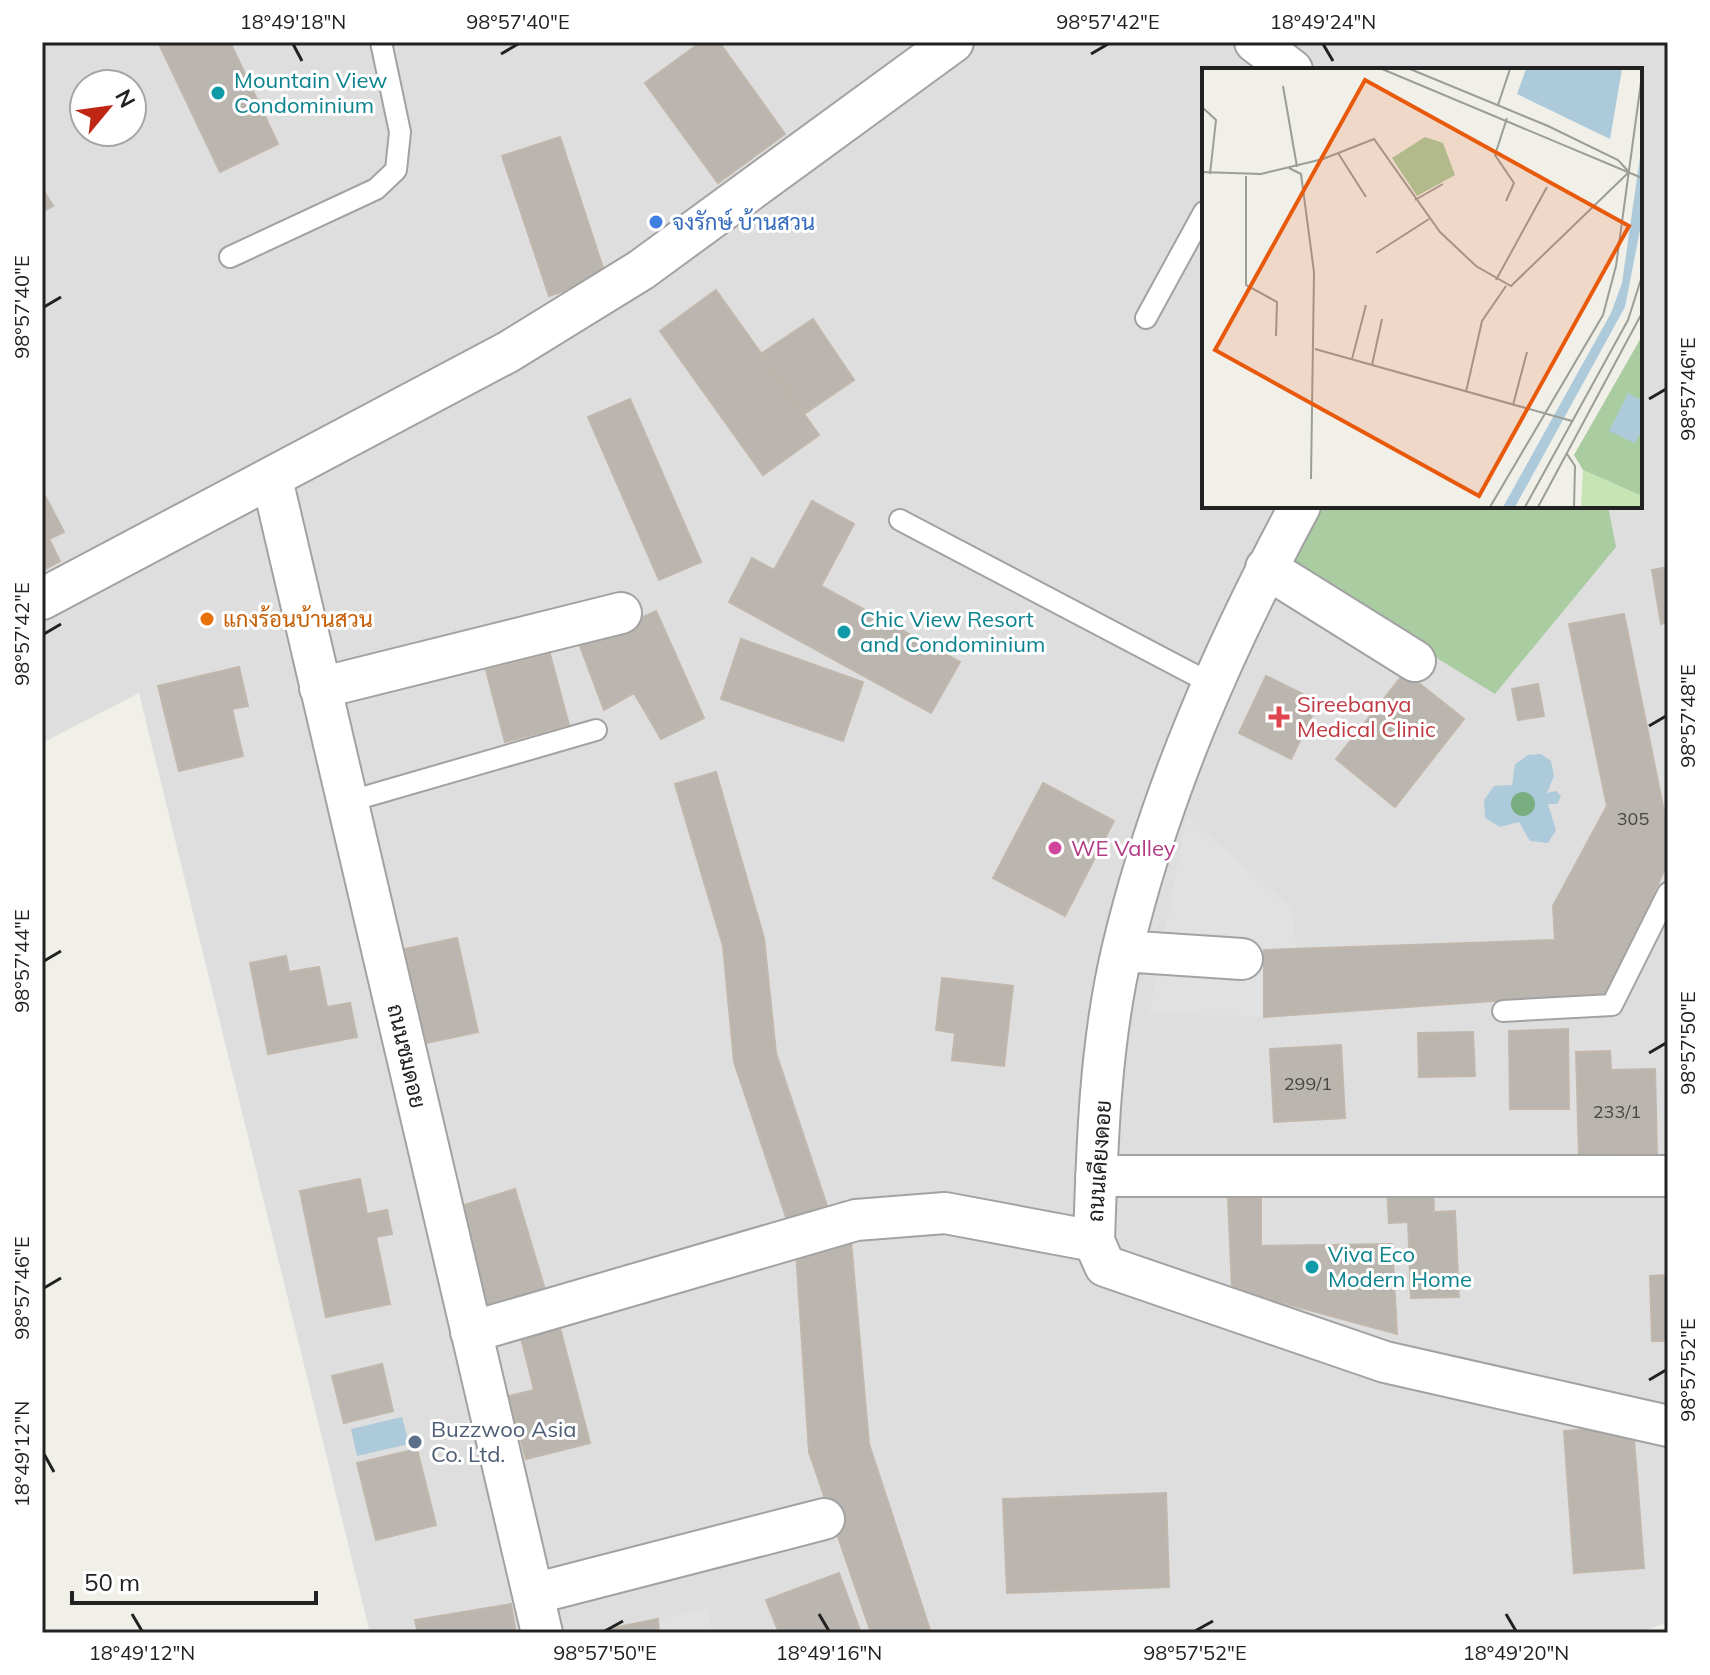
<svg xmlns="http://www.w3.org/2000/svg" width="1710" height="1675" viewBox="0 0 1710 1675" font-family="Mulish,Sarabun,sans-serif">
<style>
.residential{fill:#dfdede;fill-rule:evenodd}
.forest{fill:#a9cca1}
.parking{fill:#e1e1e1}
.water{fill:#adcada}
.building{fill:#bab5ae;stroke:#c1b7ac;stroke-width:2}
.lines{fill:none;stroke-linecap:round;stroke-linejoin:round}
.service-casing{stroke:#a2a2a2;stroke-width:24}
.minor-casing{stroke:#a2a2a2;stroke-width:44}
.service{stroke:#fff;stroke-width:20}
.minor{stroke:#fff;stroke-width:40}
.tree{fill:#78ad7f}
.ticks{fill:none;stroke:#212121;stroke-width:3}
.culture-dot{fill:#0f9aa8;stroke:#fff;stroke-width:3}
.shop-dot{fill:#3f7fe0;stroke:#fff;stroke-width:3}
.food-dot{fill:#e8710a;stroke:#fff;stroke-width:3}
.health-dot{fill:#e0444e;stroke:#fff;stroke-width:3}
.hotel-dot{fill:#d1479c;stroke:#fff;stroke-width:3}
.service-dot{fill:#5c6f8a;stroke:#fff;stroke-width:3}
.labels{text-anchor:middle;stroke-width:6;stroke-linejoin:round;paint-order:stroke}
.number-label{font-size:18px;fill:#474644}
.culture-label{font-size:22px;fill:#0d838f;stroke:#fff;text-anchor:start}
.shop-label{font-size:22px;fill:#366cbe;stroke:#fff;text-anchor:start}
.food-label{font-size:22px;fill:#c56008;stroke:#fff;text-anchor:start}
.health-label{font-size:22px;fill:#be3a42;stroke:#fff;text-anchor:start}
.hotel-label{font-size:22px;fill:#b23c85;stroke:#fff;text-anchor:start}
.street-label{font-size:22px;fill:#212121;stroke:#fff}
.service-label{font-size:22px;fill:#4e5e75;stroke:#fff;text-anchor:start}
.inset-road{fill:none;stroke:#9d9d98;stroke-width:2}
.view{fill:#e8590c;fill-opacity:0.15;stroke:#e8590c;stroke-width:4}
.inset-edge{fill:none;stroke:#212121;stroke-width:4}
.neatline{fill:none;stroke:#212121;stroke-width:3}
.ticks-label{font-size:20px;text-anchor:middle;fill:#212121}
</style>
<rect width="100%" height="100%" fill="#f0efe8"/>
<!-- residential -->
<path class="residential" d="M42,42h1626v1580l-30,11h-1268l-231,-940 -97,50zM1204,70h436v436h-436zM84,84h48v48h-48z"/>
<!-- forest -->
<path class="forest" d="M1319,506h289l8,41 -121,147 -207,-128z"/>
<!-- parking -->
<path class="parking" d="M1187,816l104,91 6,41 -33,3v66l-115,-4z
M707,1608l6,25h-54l-1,-14z"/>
<!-- water -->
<path class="water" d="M1541,754l10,7 3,15 -7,17 9,-2 5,5 -4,8h-9l8,26 -8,13 -18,-2 -11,-19 -19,5 -15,-9 -1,-18 10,-14 18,-1 3,-21 13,-9z
M402,1417l7,27 -52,12 -6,-27z"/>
<!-- building -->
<path class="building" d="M158,42h72l48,102 -58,28z
M701,42h18l66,92 -67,49 -73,-100z
M560,137l46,140 -57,19 -47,-140z
M42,188l11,18 -11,6z
M716,290l103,145 -56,40 -103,-144z
M813,319l41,61 -50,34 -43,-60z
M630,399l71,163 -42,18 -71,-163z
M42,490l22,42 -15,7 11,22 -18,10z
M812,501l42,23 -33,62 139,76 -29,51 -202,-111 23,-44 22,12z
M1668,567v55l-7,2 -9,-54z
M656,611l48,107 -43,21 -27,-46 -30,17 -24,-64z
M1624,614l44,217v31l-60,131 -344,24v-67l291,-10 -2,-34 54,-100 -38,-182z
M741,639l122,43 -20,59 -122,-42z
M550,654l19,71 -64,17 -19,-72z
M239,667l9,39 -16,3 11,47 -64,15 -21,-85z
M1405,672l59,47 -69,88 -59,-48z
M1266,676l53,26 -28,57 -52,-26z
M1538,684l6,32 -26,4 -6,-31z
M716,772l48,166 12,115 52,156 -40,14 -54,-161 -11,-116 -48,-162z
M1043,783l71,38 -49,95 -72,-38z
M457,938l21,94 -52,11 -21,-94z
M286,956l3,16 30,-5 8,40 23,-4 7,34 -89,17 -18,-91z
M942,978l71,8 -9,80 -52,-6 3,-27 -19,-3z
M1568,1029l1,80h-59l-1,-78z
M1473,1032l2,44 -56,1 -1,-44z
M1341,1045l4,73 -71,4 -4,-73z
M1610,1051l1,19 44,-1 2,85 -78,1 -3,-103z
M360,1179l7,35 20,-4 5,24 -16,3 14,67 -64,13 -26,-126z
M1433,1186l1,26 21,-1 4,86 -48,1 -3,-76 -19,1 -2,-35z
M515,1189l31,104 -58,17 -30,-103z
M1228,1198h33v48l131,-2 5,90 -165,-45z
M851,1241l18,203 62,189h-60l-62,-181 -13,-201z
M1668,1275v66h-16l-2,-65z
M560,1328l30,115 -64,16 -17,-63 25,-6 -13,-52z
M382,1364l11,47 -49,12 -12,-47z
M1633,1426l11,142 -70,5 -10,-142z
M417,1449l19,76 -60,15 -19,-77z
M1166,1493l3,94 -162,6 -4,-94z
M839,1573l22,60h-82l-13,-33z
M511,1604l5,29h-98l-3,-13z
M658,1619l1,14h-71z"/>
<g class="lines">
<!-- service casing -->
<g class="service-casing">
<path id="service" d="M230,257l146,-68 20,-19 4,-38 -19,-90
M1146,318l58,-106
M900,520l310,163
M347,802l249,-72
M1503,1011l109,-6 56,-112"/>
</g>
<!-- minor casing -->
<g class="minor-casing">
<path id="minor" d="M1255,42l37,28
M272,479l270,1154
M1300,506c-76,141 -141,288 -178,445 -22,94 -25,194 -28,290l11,25 280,96 283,64
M1266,568l149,93
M42,599l466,-247 133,-82 312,-228
M320,688l301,-75
M1122,951l120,8
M1096,1176h572
M471,1332l385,-112 89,-7 149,28
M533,1594l291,-75"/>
</g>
<!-- service -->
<use href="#service" class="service"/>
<!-- minor -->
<use href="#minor" class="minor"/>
</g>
<!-- trees -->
<circle class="tree" cx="1523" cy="804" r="12"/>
<!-- ticks -->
<path class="ticks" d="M293,44l9,17M1323,44l10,17M501,54l17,-10M1091,54l17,-10M44,307l17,-10M1649,399l17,-10M44,634l17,-10M1649,726l17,-10M44,961l17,-10M1649,1053l17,-10M44,1288l17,-10M1649,1380l17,-10M44,1454l10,18M132,1614l10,17M819,1614l10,17M1506,1614l10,17M605,1631l18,-10M1195,1631l18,-10"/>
<!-- markers -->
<g class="culture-dot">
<circle cx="218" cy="93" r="8"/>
<circle cx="844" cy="632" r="8"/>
<circle cx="1312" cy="1267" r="8"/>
</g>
<circle class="shop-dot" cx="656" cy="222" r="8"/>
<circle class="food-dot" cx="207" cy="619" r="8"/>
<path class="health-dot" d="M1275 705h8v8h8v8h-8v8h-8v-8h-8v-8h8z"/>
<circle class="hotel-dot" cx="1055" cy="848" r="8"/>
<circle class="service-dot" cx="415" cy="1442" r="8"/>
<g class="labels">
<!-- number labels -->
<g class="number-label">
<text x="1633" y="825">305</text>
<text x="1308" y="1090">299/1</text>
<text x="1617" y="1118">233/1</text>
</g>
<!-- culture labels -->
<g class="culture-label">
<text x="234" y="88">Mountain View<tspan x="234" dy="25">Condominium</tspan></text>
<text x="860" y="627">Chic View Resort<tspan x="860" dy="25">and Condominium</tspan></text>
<text x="1328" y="1262">Viva Eco<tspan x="1328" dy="25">Modern Home</tspan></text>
</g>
<!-- shop labels -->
<g class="shop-label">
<text x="672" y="230">จงรักษ์ บ้านสวน</text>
</g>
<!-- food labels -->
<g class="food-label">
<text x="223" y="627">แกงร้อนบ้านสวน</text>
</g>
<!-- health labels -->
<g class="health-label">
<text x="1297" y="712">Sireebanya<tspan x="1297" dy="25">Medical Clinic</tspan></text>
</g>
<!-- hotel labels -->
<g class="hotel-label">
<text x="1071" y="856">WE Valley</text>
</g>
<!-- street labels -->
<g class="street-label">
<text transform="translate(407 1056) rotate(77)" y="8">ถนนชมดอย</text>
<text transform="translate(1099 1161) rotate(-86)" y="8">ถนนเคียงดอย</text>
</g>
<!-- service labels -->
<g class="service-label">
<text x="431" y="1437">Buzzwoo Asia<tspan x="431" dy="25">Co. Ltd.</tspan></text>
</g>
</g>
<!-- overview -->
<g transform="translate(1202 68)">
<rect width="440" height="440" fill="#f0efe8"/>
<path d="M381,402l59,26v11h-61z" fill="#c6e5b4"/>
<path d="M223,69l18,6 12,32 -38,21 -25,-38zM440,268v65l-15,-7 8,48 7,-12v66l-59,-26 -9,-15z" fill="#a9cca1"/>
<path d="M324,1h96l-12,70 -93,-45zM440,75v77l-17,87 -110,200h-12l108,-194 11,-30zM426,325l14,8v29l-7,13 -26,-12z" fill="#adcada"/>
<path class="inset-road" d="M180,1l260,109M208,1l138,57 70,34 11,12M81,18l14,81M296,37l12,-36M0,39l14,13 -6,54M136,85l28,44M87,100l12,6 13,98 -3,207M0,104l59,2 62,-15 51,-20 66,93 36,34 35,20 118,-114M44,108v109l31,17 -1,34M213,132l28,-16M304,133l8,-18 -19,-28 12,-37M174,185l53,-34M294,212l51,-93M113,281l257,72M150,291l14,-54M170,297l10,-46M264,324l16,-71 24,-35M311,337l14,-53M365,386l8,12 -1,41M288,439l113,-192 13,-49 26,-191M323,439l103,-187 14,-44M336,439l104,-194"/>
<path class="view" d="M163,12l264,146 -150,270 -264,-146z"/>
<rect width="440" height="440" class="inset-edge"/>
</g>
<!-- border -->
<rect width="1710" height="1675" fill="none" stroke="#ffffff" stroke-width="88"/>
<!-- north arrow -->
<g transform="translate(108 108) rotate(61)"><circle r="38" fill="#ffffff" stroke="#a6a6a6" stroke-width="2"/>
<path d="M0-6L14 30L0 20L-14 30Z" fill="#bf2613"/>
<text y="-12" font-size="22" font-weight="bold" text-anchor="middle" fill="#212121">N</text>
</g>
<!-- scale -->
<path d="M72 1591v12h244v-12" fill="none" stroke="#212121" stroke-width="4"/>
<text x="84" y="1591" font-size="24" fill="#212121" stroke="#ffffff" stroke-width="6" paint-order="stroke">50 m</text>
<rect x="44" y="44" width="1622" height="1587" class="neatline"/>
<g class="ticks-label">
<text x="293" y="29">18°49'18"N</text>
<text x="518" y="29">98°57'40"E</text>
<text x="1108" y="29">98°57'42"E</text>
<text x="1323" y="29">18°49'24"N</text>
<text transform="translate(22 307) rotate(-90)" y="7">98°57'40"E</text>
<text transform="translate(1688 389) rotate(-90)" y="7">98°57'46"E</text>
<text transform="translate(22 634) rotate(-90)" y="7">98°57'42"E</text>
<text transform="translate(1688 716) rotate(-90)" y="7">98°57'48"E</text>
<text transform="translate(22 961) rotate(-90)" y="7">98°57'44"E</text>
<text transform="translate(1688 1043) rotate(-90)" y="7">98°57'50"E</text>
<text transform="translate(22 1288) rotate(-90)" y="7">98°57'46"E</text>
<text transform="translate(1688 1370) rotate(-90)" y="7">98°57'52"E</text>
<text transform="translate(22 1454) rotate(-90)" y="7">18°49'12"N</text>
<text x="142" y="1660">18°49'12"N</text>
<text x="605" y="1660">98°57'50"E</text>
<text x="829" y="1660">18°49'16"N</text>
<text x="1195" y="1660">98°57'52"E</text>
<text x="1516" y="1660">18°49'20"N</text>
</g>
</svg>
